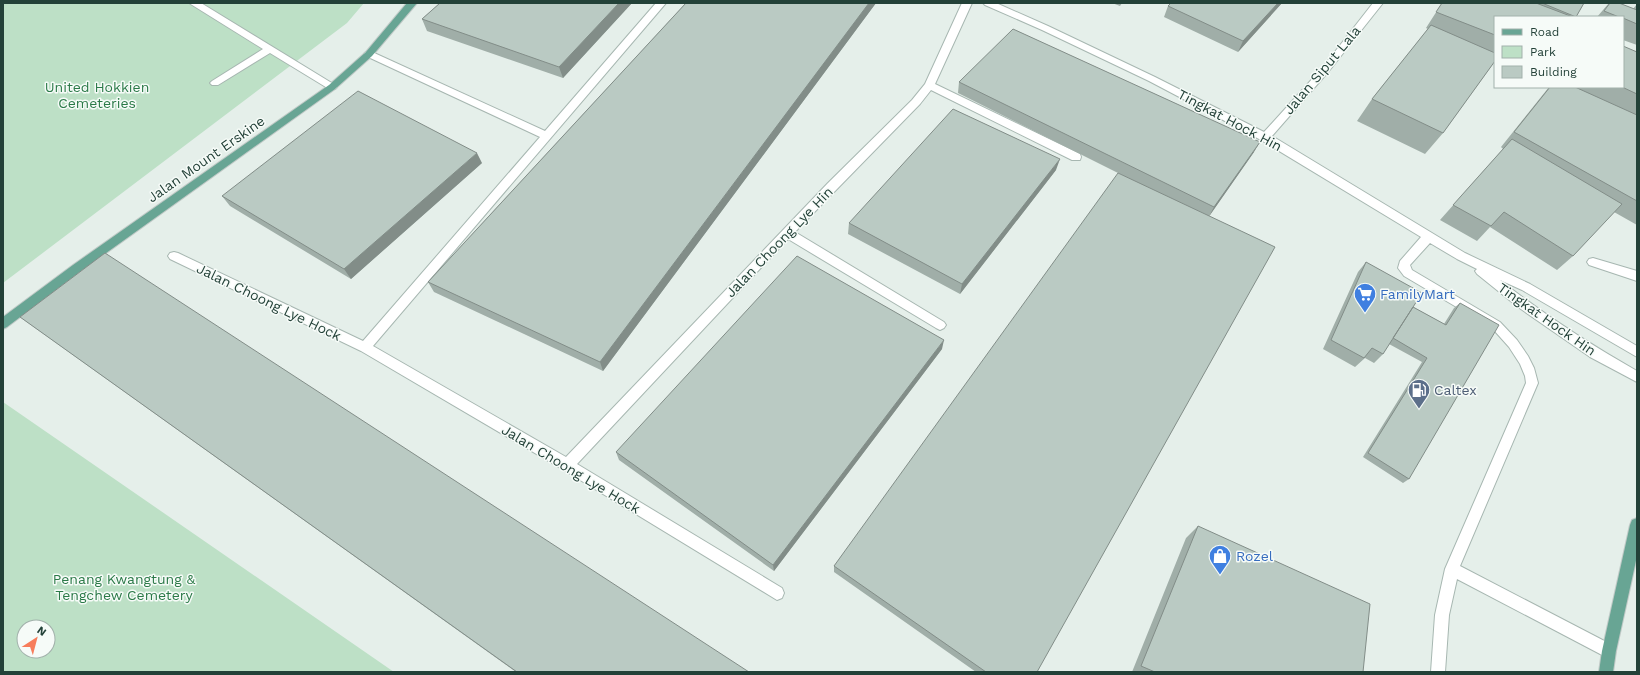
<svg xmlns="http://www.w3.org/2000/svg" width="1640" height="675" viewBox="0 0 1640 675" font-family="'Work Sans',sans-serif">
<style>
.green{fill:#bde0c6;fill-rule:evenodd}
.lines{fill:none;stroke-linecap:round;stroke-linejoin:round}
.minor-casing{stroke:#a7b7b1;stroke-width:2}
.major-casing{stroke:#c1cac7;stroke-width:2}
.minor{fill:#fff;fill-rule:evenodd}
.major{fill:#68a594;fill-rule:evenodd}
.wall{fill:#a0aea8}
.shaded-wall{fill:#828d88}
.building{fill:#bacac3;stroke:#828d88}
.labels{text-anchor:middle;stroke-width:3;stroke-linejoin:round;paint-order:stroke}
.street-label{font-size:14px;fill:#234138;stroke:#f6fbf8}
.park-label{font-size:14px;fill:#2b7a48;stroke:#f6fbf8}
.shop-label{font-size:14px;fill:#366cbe;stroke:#f6fbf8;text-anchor:start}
.service-label{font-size:14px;fill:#4e5e75;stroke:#f6fbf8;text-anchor:start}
</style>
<rect width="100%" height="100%" fill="#e5efea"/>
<!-- green -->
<path class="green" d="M3,3h361l-17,20 -344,260z
M3,402l391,270h-391zM24,627h24v24h-24z"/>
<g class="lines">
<!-- minor casing -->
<g class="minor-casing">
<path id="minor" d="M189,3h12l134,82 2,2 -2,2h-6l-59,-36 -52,32h-6l-2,-2 2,-2 51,-32z
M656,3h10l-293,343 193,111 262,-274 84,-83 13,-16 37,-81h10l-37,81 145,70 1,3 -1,3h-8l-141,-70 -11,14 -125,128 149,90 2,3 -2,3 -4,2 -4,-2 -148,-89 -211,225 205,124 2,5 -2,5 -5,2 -215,-131 -201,-118 -191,-92 -2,-3 2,-3 4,-1 4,1 185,88 177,-204 -174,-81 -2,-2 2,-2h6l173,79z
M983,3h13l52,23 107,51 109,55 59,-65 50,-64h10l-54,68 -57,65 193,117 65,31 107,62v11l-115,-67 -22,-10c43,34 89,64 137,91v11l-47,-25 -72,-50 -41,-33 -2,-3 2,-2 -20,-10 -27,-16 -20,22 2,5 88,52 17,18 11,16 6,12 4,15 -78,183 154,80 2,5 -2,5 -5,2 -5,-2 -147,-77 -8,36 -4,57h-14l4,-57 10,-46 81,-186 -1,-7 -5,-12 -11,-17 -17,-19 -88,-52 -6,-8 2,-7 21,-24 -160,-97 -112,-59 -107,-51 -57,-25z
M1593,258l44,13v10l-48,-16 -2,-3 2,-3z"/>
</g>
<!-- major casing -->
<g class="major-casing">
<path id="major" d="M407,3h10l-45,53 -37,33 -254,182 -74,56 -4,2v-12l70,-52 256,-180 37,-33z
M1637,518v38l-21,95 -3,21h-14l3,-21 28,-126 2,-5z"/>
</g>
<!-- minor -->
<use href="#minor" class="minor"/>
<!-- major -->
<use href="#major" class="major"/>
</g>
<!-- wall -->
<path class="wall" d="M440,3h192l-69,75 -136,-47 -5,-12z
M686,3h190l-273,368 -169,-79 -6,-10z
M1112,3h10l-2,3z
M1282,3l-44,49 -74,-35 4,-11z
M1442,3h142l-8,14h-81v44l-52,72 -18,21 -68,-33 15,-22 56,-70 -2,-1z
M1609,3h10l14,6 4,-5v41l-14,-5v-23h-26z
M1637,51v174l-23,-13 -41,44 -16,14 -67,-43 -13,14 -37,-21 63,-71 -2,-2 48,-60h74z
M959,82l295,70 -45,64 -172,456h-61l-142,-100v-6l302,-384 -178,-89z
M482,163l-131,116 -121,-73 -8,-10z
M1056,170l-96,124 -112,-60 1,-11z
M1366,262l47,45 31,17 10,-16 6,-5 -51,176 -6,4 -40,-26 59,-95 -33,-18 -6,10 -9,9 -9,-5 -10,9 -32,-18 35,-77z
M20,317l729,355h-233z
M942,349l-168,222 -155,-111 -3,-8z
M1198,526l165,146h-231l54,-134z"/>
<!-- shaded-wall -->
<path class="shaded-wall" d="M619,3h13l-69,75 -4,-11z
M869,3h7l-273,368 -3,-9z
M1278,3h4l-44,49 5,-11z
M1260,142l-6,10 -46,66 6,-11z
M477,153l5,10 -131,116 -7,-10z
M1060,159l-4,11 -96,124 2,-10z
M944,340l-2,9 -168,222 -1,-6z"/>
<!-- building -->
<path class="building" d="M440,3h179l-60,64 -137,-48z
M686,3h183l-269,359 -172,-80z
M1171,3h107l-35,38 -75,-35z
M1442,3h94l37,14h-78v18l-59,-23z
M1542,3h42l-8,14z
M1610,3h9l18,7v-1v15l-14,-6v-1h-4l-15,-6z
M1431,25l64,28v8l-52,72 -71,-34z
M1013,29l247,113 -46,65 -255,-125z
M1623,46l14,6v42l-15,-7h1z
M1550,87h25l62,28v86l-123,-69z
M358,91l119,62 -133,116 -122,-73z
M953,109l107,50 -98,125 -113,-61z
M1512,139l110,65 -49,52 -69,-44 -13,14 -38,-21z
M1118,173l157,74 -238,425h-51l-152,-106z
M105,253l644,419h-232l-497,-355z
M797,256l147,84 -171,225 -157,-113z
M1366,262l56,31 -39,61 -11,-6 -8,10 -33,-18z
M1460,303l39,22 -90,154 -41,-26 59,-95 -34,-20 20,-31 33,18z
M1198,526l172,78 -7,68h-208l-14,-6z"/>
<!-- icons -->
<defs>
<g id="supermarket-pin" transform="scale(1.15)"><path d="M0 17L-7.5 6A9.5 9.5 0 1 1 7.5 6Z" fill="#3f7fe0" stroke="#f6fbf8"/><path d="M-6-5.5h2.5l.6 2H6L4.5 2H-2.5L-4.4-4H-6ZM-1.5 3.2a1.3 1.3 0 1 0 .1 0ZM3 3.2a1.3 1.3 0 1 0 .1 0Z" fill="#fff"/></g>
<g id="fuel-pin" transform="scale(1.15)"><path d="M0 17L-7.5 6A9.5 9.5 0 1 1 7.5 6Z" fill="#5c6f8a" stroke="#f6fbf8"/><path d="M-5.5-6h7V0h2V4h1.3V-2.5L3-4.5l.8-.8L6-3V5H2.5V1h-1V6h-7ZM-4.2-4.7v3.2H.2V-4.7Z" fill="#fff"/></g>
<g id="shop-pin" transform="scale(1.15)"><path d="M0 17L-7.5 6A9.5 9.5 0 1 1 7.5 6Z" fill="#3f7fe0" stroke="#f6fbf8"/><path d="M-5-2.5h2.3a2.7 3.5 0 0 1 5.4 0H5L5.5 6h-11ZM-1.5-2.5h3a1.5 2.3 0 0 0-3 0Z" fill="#fff"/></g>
</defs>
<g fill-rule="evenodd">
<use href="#supermarket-pin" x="1365" y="294"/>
<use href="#fuel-pin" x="1419" y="390"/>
<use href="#shop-pin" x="1220" y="556"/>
</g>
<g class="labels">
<!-- street labels -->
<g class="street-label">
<text transform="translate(1322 70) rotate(-50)" y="5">Jalan Siput Lala</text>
<text transform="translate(1230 120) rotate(28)" y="5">Tingkat Hock Hin</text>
<text transform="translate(206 159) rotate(-35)" y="5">Jalan Mount Erskine</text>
<text transform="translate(779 242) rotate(-46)" y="5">Jalan Choong Lye Hin</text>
<text transform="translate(269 302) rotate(26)" y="5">Jalan Choong Lye Hock</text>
<text transform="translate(1547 319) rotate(35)" y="5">Tingkat Hock Hin</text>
<text transform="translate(571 469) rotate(31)" y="5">Jalan Choong Lye Hock</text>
</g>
<!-- park labels -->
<g class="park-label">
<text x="97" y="92">United Hokkien<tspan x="97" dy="16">Cemeteries</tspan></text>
<text x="124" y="584">Penang Kwangtung &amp;<tspan x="124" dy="16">Tengchew Cemetery</tspan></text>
</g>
<!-- shop labels -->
<g class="shop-label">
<text x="1380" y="299">FamilyMart</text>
<text x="1236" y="561">Rozel</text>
</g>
<!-- service labels -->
<g class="service-label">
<text x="1434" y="395">Caltex</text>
</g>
</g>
<!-- border -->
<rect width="1640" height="675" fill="none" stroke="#234138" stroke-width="8"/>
<!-- legend -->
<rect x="1494" y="16" width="130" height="72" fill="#f6fbf8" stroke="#a2b1ab"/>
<rect x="1502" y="29" width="20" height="6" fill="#68a594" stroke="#a2b1ab"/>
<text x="1530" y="36" font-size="12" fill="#234138">Road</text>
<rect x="1502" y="46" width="20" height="12" fill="#bde0c6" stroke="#a2b1ab"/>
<text x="1530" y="56" font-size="12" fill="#234138">Park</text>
<rect x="1502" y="66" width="20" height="12" fill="#bacac3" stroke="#a2b1ab"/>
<text x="1530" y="76" font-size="12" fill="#234138">Building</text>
<!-- north arrow -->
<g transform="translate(36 639) rotate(36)"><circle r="19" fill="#f6fbf8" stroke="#a2b1ab"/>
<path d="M0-3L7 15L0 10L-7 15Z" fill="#f77d5b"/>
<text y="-6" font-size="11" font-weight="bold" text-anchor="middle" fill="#234138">N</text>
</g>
</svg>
